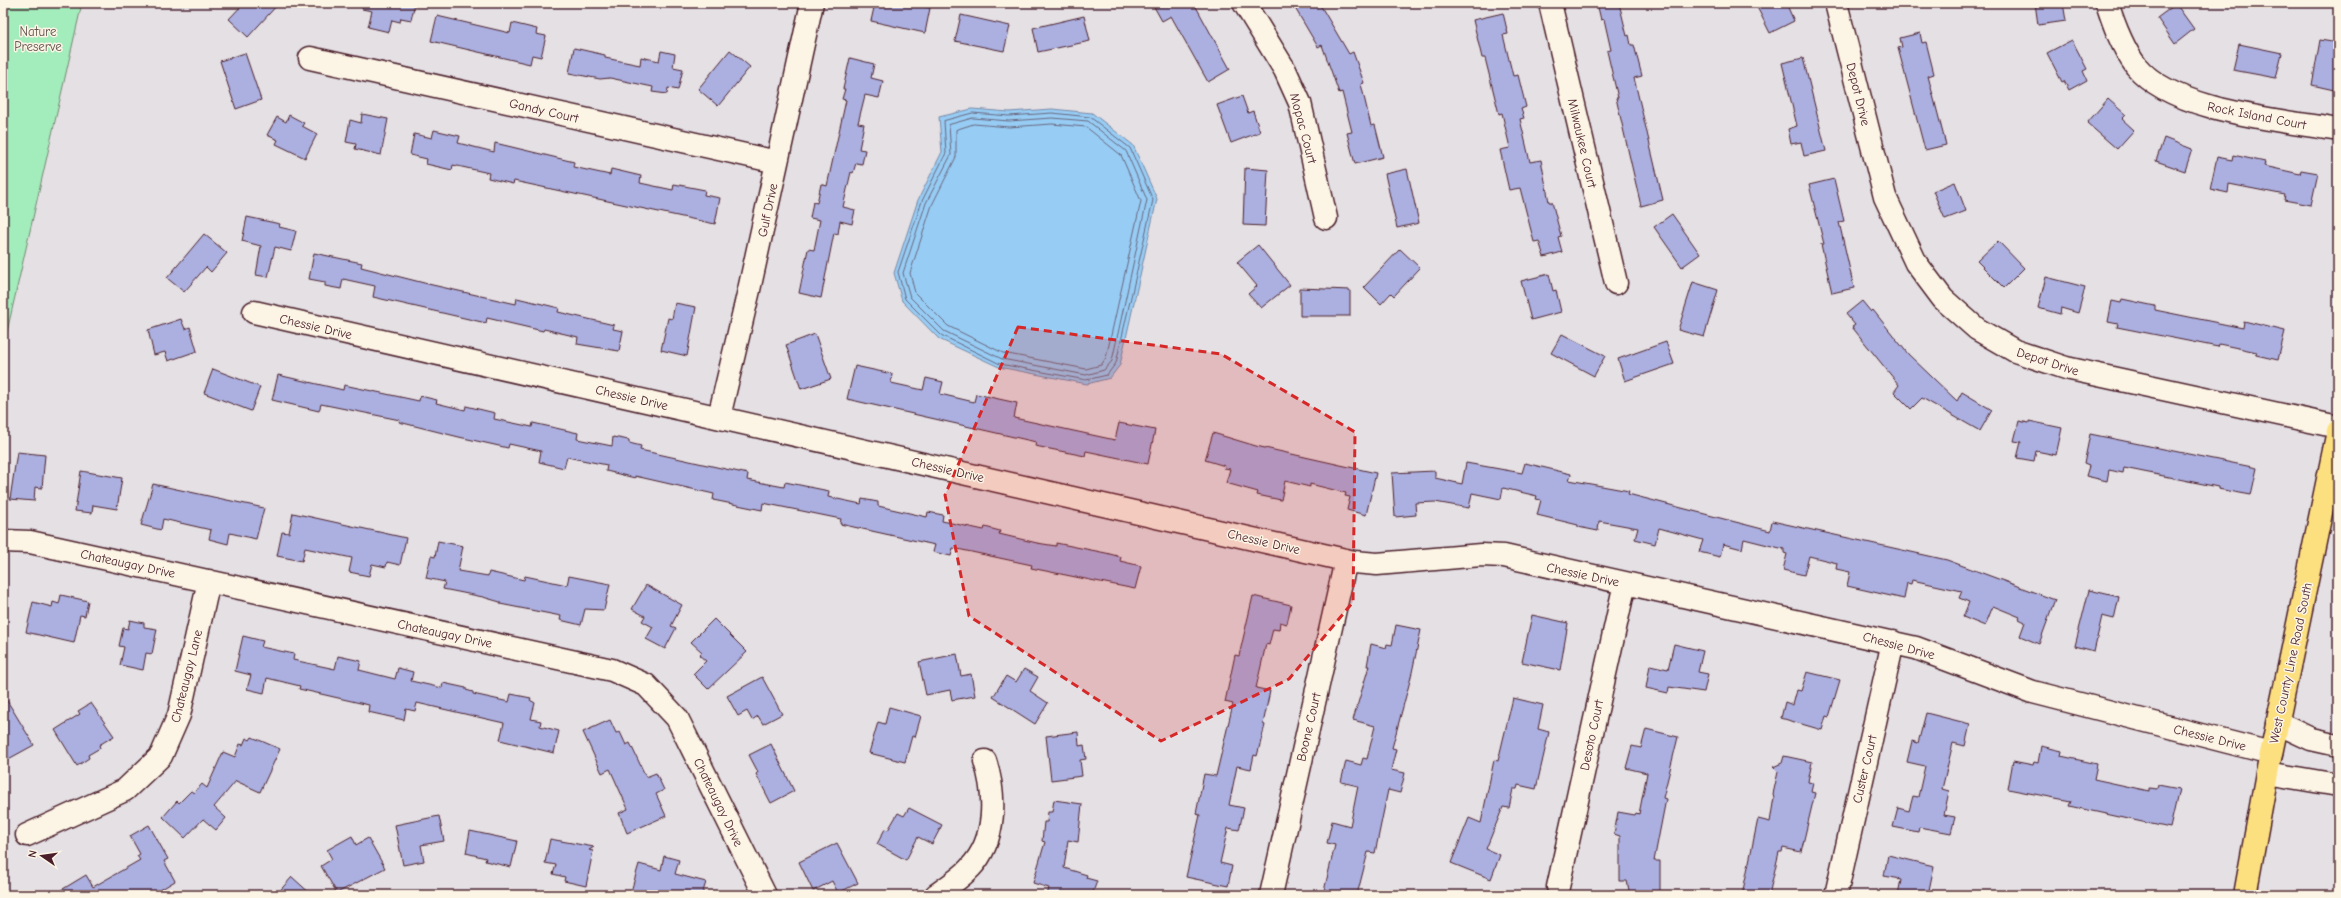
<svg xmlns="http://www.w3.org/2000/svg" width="2341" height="898" viewBox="0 0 2341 898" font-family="'Comic Neue',sans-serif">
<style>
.green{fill:#a3ecbb;stroke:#768673}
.water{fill:#97cdf5;stroke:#7887a4}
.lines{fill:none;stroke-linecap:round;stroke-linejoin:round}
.shore{stroke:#69657c;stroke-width:1}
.building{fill:#abb0e1;stroke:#4a1f2b}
.minor-casing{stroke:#4a1f2b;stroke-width:25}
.major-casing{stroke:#4a1f2b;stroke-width:25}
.minor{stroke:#fcf5e5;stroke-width:22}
.major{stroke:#fce080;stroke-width:22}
.marked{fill:#d62828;fill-opacity:0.2;stroke:#d62828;stroke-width:3;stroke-dasharray:8 5;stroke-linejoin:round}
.labels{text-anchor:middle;stroke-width:3;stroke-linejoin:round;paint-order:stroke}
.park-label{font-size:13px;fill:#60524f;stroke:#fcf5e5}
.street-label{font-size:13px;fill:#4a1f2b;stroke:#fcf5e5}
</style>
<rect width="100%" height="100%" fill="#e4e0e4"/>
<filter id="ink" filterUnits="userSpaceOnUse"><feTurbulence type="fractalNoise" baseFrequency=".025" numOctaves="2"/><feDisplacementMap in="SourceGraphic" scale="8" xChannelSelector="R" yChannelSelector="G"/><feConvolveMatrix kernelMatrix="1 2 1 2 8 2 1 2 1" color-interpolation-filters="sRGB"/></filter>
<g filter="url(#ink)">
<!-- green -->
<path class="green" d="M3,3h79l-79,346z"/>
<!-- water -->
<path class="water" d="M972,109l37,3 43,-3 40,4 41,32 24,54 -37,166 -10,13 -23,6 -88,-17 -60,-28 -37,-38 -8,-28 24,-73 24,-48 -3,-35z"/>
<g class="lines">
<!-- shore -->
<path class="shore" d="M973,113l36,3 43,-3 38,4 40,31 23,52 -37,163 -9,12 -21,5 -86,-16 -59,-29 -36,-36 -7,-27 24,-71 24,-48 -2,-32z
M973,118l36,3 43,-3 36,3 38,30 21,49 -35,161 -8,9 -18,5 -84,-16 -58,-28 -34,-34 -7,-24 23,-70 25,-48 -2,-30z
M974,124l35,3 43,-3 34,3 35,28 20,46 -35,157 -5,7 -15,4 -83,-16 -55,-27 -33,-33 -5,-20 22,-68 24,-48v-27z"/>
</g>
<!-- building -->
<path class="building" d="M244,3h35l-31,34 -19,-18z
M363,3h52l-4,17 -10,-2 -1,4 -8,-2 -3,12 -21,-5 4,-16 -10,-2z
M875,3h34l21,5 -5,25 -54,-12z
M1152,3h42l36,66 -22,13 -37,-66 -9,5z
M1292,3h27l30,51 4,-2 11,31 -3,1 10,42 4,-1 8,32 -28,7 -8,-31 5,-1 -10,-40 -3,1 -17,-48 -4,2z
M1597,3h22l8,33 2,-1 2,10h3l8,31 -8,2 29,122 -22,6 -25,-108h2l-11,-47 4,-1 -7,-31 -3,1z
M1755,3h31l8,18 -24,12z
M2035,3h28l3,18 -28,4z
M2176,4l18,25 -19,15 -18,-26z
M1503,13l5,21 -5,1 10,41 5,-1 8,32 -5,2 3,9 -4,1 10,43 11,-2 8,42h3l9,34 -3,1 4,15 -18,5 -5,-16 -5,1 -14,-54 -11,2 -9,-40 10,-2 -8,-35 -3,1 -14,-56h-3l-9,-38z
M961,15l49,11 -6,25 -49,-10z
M437,16l73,17 2,-10 25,6 -1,5 10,2 -5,21 -9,-2 -2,9 -99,-23z
M1084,16l6,25 -52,11 -5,-24z
M1920,33l2,10 4,-1 8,32 -6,2 18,69 -21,5 -27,-102 4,-1 -2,-9z
M2072,40l15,29 -4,2 4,9 -18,10 -5,-9 -2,1 -15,-29z
M2320,40l18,3v28l-4,19 -22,-5z
M2239,44l43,9 -6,25 -43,-8z
M574,48l31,7v3l35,7 1,-8 18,4 2,-10 14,3 -2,13 10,2 -5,21 -10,-2 -1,6 -15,-2 1,-5 -43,-9 -10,1 -31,-6z
M730,50l20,17 -32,39 -20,-17z
M245,53l16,47 -25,9 -16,-48z
M850,58l24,6 -3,14 12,3 -4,17 -14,-3 -7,28 6,1 -5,25 6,1 -3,14 -6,-1 -3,10 -2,-1 -8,35 12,3 -3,14 -12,-3 -2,13 -4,-1 -13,65 -22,-5 9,-44 6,1 6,-30 -10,-2 3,-16 4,1 4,-19 6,2 19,-86 -4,-1 3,-10h-2z
M1803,58l23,93 -22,5 -3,-14 -10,2 -3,-15 9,-3 -15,-63z
M1242,96l6,17 5,-2 7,21 -29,11 -14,-38z
M2108,99l18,16 -4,4 12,11 -17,19 -30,-26z
M362,114l26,5 -7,36 -26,-6 1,-5 -10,-2 4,-22 11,3z
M289,115l15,8 -2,3 15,8 -12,24 -29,-14 2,-4 -11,-5 10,-18 9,5z
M434,130l26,6 -2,7 36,9 1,-9 79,19 -1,5 37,8 1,-6 30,7 -1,7 33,7 1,-6 31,6 -1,5 16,3 -5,26 -201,-43 -1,3 -25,-6 1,-5 -36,-8 -1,5 -26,-6 1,-5 -17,-4 4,-21 18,4z
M2164,138l28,11 -7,22 -29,-10z
M2233,155l32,7 -1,4 36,8 1,-4 17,3 -7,32 -27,-5 1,-5 -56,-11 -1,9 -18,-4 7,-32 15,3z
M1245,168l23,2 -3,56 -22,-1z
M1407,169l12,54 -22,5 -12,-54z
M1834,179l10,42 -5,1 15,66 -22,5 -11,-49h3l-15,-59z
M1955,182l11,29 -21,8 -12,-28z
M1672,214l28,40 -18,13 -28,-40z
M247,217l33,7 -1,3 17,4 -5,20 -16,-4 -7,30 -12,-2 5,-29 -19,-5z
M204,234l23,19 -16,19 -5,-5 -22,25 -17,-14z
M1998,241l26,27 -20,20 -27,-27z
M1258,245l32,40 -29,23 -13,-14 9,-8 -20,-24z
M1400,249l20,19 -26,28 -3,-3 -10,11 -17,-17z
M314,253l48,10 -1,4 67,17 88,20 1,-6 42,10 -1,4 56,13 -1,4 10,2 -4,20 -42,-7 1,-7 -34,-8 -1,2 -56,-13 -1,5 -113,-26 2,-11 -32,-7 -2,10 -16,-3v-4l-16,-3z
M1549,274l4,17 3,-1 5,22 -30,8 -10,-39z
M2046,277l39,10 -7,26 -17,-5 -1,6 -22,-6z
M1693,282l25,8 -14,47 -26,-7z
M1300,288l50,2v26h-50z
M2122,299l33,7v4l88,18 1,-7 41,10 -7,29 -22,-5 1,-3 -38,-8 -1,3 -101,-20 1,-3 -10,-2 4,-21 9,2z
M1862,301l9,11 2,-2 35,44 49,47 5,-9 30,18 -12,21 -58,-33 -11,11 -17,-17 5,-7 -47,-58 3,-2 -9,-11z
M675,303l21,4 -9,49 -26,-6 7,-32 4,1z
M181,319l4,10 5,-2 7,24 -29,10 -3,-9 -11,3 -6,-25z
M815,334l16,45 -30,10 -15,-44z
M1562,334l43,22 -11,20 -43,-23z
M1666,342l8,22 -49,17 -7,-22z
M855,366l37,8 -1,9 32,7 3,-12 17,4 -3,12 34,8 2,-8 41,9 -3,15 101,22 4,-17 36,7 -7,34 -62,-13 -1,5 -50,-10 1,-4 -189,-43z
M213,369l47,18 -9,24 -47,-18z
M278,375l65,15 1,-5 75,16 1,-5 17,4 -1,3 29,7 1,-4 29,7 -1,6 38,8 1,-4 45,10 -1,6 35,7 1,-9 16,3v3l12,3 -1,4 108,24 -1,6 37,7 1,-5 44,9 -1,6 33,7 1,-5 16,3v4l49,11 1,-5 15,3 -1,6 42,9 1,-3 15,4 -1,3 38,9 19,3v-3l50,10 15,4 -1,4 21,5 -6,23 -104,-21 1,-3 -79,-17 -2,8 -18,-4 2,-7 -95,-21 1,-5 -78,-16 -1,7 -49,-10 1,-6 -79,-18v2l-29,-7 1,-6 -40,-8 -3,11 -25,-6 2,-11 -32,-7 -1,4 -49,-11 -60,-15 1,-2 -79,-16 -2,7 -47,-11z
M2019,421l10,2v-2l33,7 -6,27 -20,-4 -2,10 -17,-3 4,-16 -7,-1z
M1213,433l43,13 120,27 -10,42 -19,-5 3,-13 -5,-1 1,-3 -36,-9v3l-25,-6 -4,19 -24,-5 1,-3 -32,-9 4,-14 -6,-1 1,-2 -20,-6z
M2090,434l167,34 -6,27 -33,-6v-2l-94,-19 -1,5 -14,-3 -2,11 -21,-5 3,-10 -5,-2z
M17,452l28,3 -3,33 -7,-1 -1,14 -24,-2z
M1466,463l56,10 3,-10 46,11 -2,6 60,11 -1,3 142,37 2,-10 175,39 108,40 -16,44 -19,-8 5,-14 -6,-3 1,-2 -27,-11 -8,20 -22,-9 6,-15 -10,-4 3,-7 -50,-11 -1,4 -4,-1 -3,16 -57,-13 3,-14 -14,-3 1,-6 -28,-7 -5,19 -21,-5 4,-16 -3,-1v-4l-40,-10 -2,10 -19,-5 -3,13 -21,-5 4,-12 -44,-12 -4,16 -20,-5 3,-11 -39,-7 -1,10 -20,-4v-2l-41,-10 4,-15 -5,-1 1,-3 -34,-8 -2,11 -29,-6 -3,15 -34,-6 -20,1 1,12 -21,2 -3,-44 43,-2v7l27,6z
M81,471l41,7 -5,31 -24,-4 -1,8 -17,-2z
M153,484l111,24 -8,31 -26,-6 -2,11 -19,-5 2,-9 -48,-11 -2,11 -20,-5z
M293,513l113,25 -6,27 -13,-3 -1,5 -14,-3 -3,12 -20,-4 3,-14 -47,-10 -3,13 -25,-5 5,-24 7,1z
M438,541l25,5 -5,25 30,5 1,-4 35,8 1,-4 42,9 2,-9 41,8 -6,26 -19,-1 -4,16 -21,-5 1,-4 -61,-12v-2l-17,-5 -40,-8 2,-7 -19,-4 5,-22 4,1z
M646,585l36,20 -11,21 5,2 -11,21 -19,-10 7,-12 -11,-6 3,-5 -13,-7z
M2089,590l30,7 -5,22 -12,-3 -8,35 -19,-5z
M61,595l27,6 -3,15 -5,-1 -6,28 -48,-11 7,-30 19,5 1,-5 6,2z
M1253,596l38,9 -4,19 -7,-2 -1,8 -6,-1 -4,16 -3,-1 -10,44 14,3 -7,33 2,1 -8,31 -3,-1 -3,14 -14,-3 -8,39 15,3 -5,22 -11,-2 -8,35 12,3 -4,20 -42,-9 14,-62 -4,-1 8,-40 12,2 17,-72 -8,-2 10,-47 4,1z
M1532,615l36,8 -8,47 -38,-8z
M714,619l33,33 -39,37 -15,-15 13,-13 -7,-6 3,-3 -11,-10z
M130,620l14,3v4l13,2 -5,25 -6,-1 -3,17 -23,-5 4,-18 -5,-1 4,-18 5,1z
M1396,625l25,5 -10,47 -19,71 4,1 -5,21 14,3 -5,20 -12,-3 -13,63 -7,-1 -11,43h-34l12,-50 -8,-2 5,-22 18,5 8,-40 -17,-4 5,-21 15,4 2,-7 4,1 8,-33 -22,-6 16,-54h-2l4,-22 15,4 1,-4 5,1z
M243,636l20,5 -2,6 33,7 -1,6 42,9 3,-13 23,5 -2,9 36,9 3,-11 15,4 -2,9 31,7 1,-5 23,5v2l7,2v2l36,8 2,-8 20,4 -1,2 5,3 -4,16 10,2 -1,5 19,5 -5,22 -54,-13 4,-17 -87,-20 -2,8 -9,-2 -2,11 -36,-8 1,-7 -70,-16 1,-3 -33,-8 -3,15 -17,-4 4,-14 -16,-4z
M1674,644l29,7 -5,21 10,2 -4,18 -35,-5 -1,6 -22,-5 4,-23 18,4z
M957,654l4,22 10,-2 4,22 -23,4 -2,-10 -24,5 -7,-33z
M1024,669l14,8 -8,14 18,12 -13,21 -42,-27 13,-21 10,6z
M1807,672l33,8 -11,37 -3,-1 -4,14 -41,-12 4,-16 8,3 4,-15 4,1z
M762,677l20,37 -19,10 -5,-8 -6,4 -5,-9 -9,5 -11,-20z
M3,694l31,51 -31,17z
M1513,698l30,7 -5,24 11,3 -13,57 -18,-4 -1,4h-4l-4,19 -6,-1 -17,42 14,6 -9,24 -40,-16 18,-45 12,5 13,-63 4,1z
M91,703l23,33 -15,9 1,3 -12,7 1,3 -12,8 -22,-36 25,-16 -2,-3z
M889,707l32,9 -6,21 -3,-1 -7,26 -36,-9 9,-31 7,2z
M1926,713l44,11 -5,22 -12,-3 -11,46 7,2 -5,24 11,2 -4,16 -32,-6 -1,5 -25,-5 5,-19 11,3 4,-15 5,1 7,-31 -18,-4 5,-21 6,2z
M610,720l6,13 4,-1 6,13 4,-2 16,34 10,-4 8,17 -8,4 10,22 -39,17 -8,-20 9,-4 -18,-40 -8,4 -19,-41z
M1646,729l32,8 -15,61 3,1 -12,62h6v34h-30l-3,-14h-7v-45l-6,-2 4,-22 17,3 1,-2 3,1 8,-41 -21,-5 6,-22 9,2z
M1078,732l1,14 5,-1 2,14 -6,1 2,16 -31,4 -5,-44z
M252,737l28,12 -20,43 -24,-11 -22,26 12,11 -10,12 -13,-11 -18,19 -22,-21 14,-16 2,2 12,-12 3,2 8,-9 5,4 16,-36 12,5 5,-13 3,1 3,-7 4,2z
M771,744l23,47 -23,12 -15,-29 2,-2 -9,-17z
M2041,746l21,5 -1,5 36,8 -3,15 55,12v-3l8,1 1,-4 21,4 -9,39 -101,-22 2,-5 -63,-12 5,-28 20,4 1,-3 4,1z
M1784,756l28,6 -4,20 5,1 -2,9 4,1 -14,59 -18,-4 -1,4h-3l-10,43h-27l16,-76 12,3 4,-25 -1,-3 5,-22 -5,-5 9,-4z
M1054,800l28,4 -4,38 -10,-2 -4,28 23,7 -1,3 11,3 -5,14h-45l2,-7 -16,-5 12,-41 -3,-1 2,-19h3l1,-10h4z
M909,808l33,17 -10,19 -14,-7 -12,23 -29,-16 8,-15 3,1 10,-17 6,3z
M439,816l5,25 -23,4 3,16 -21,4 -8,-40z
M149,825l19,34 -4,2 11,20 -23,14h-99l33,-20 7,12 47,-27 -3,-4 3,-2 -10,-18z
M470,831l47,10 -6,26 -26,-6 1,-3 -20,-5z
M352,836l4,9 12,-7 17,30 -48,25 -16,-27 11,-7 -5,-9z
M550,839l44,8 -5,3 4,1 -7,35 -22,-5 1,-4 -12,-3 3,-9 -11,-2z
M837,843l21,40 -20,10 -6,-12 -19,10 -14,-29z
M1888,855l46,11 -6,29h-30l3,-16 -17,-3z
M664,856l15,4 -4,14 31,8 -4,13h-72l9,-31 22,6z
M292,877l20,18h-36z"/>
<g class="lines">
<!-- minor casing -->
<g class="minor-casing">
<path id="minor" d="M1244,3l41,67 15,33 26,115
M1550,3l66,280
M1836,3l49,194 31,66 27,36 34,30 38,22 51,17 272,59
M2107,3c7,22 15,44 29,63 37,46 146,54 202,64
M310,58l467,104
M254,312l1100,250 23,2 104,-9 23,1 412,92 117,44 238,61
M719,417l30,-127 63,-287
M3,541l27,1 582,128 34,15 31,33 88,177
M2277,723l34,16 27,6
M2267,773l71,12
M27,835l98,-45 36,-34 18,-41 30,-134
M1558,887l67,-304
M936,895c11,-8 25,-17 34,-27 27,-28 26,-73 15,-107
M1271,895l75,-335
M1836,895l57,-253"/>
</g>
<!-- major casing -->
<g class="major-casing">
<path id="major" d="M2245,895l22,-122 71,-342"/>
</g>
<!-- minor -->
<use href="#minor" class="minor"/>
<!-- major -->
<use href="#major" class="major"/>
</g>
</g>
<!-- marked area -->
<path class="marked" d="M1018,327l203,27 134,78 -2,170 -64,77 -128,62 -192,-125 -24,-121z"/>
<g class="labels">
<!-- park labels -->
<g class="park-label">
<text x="38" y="36">Nature<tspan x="38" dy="15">Preserve</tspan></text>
</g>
<!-- street labels -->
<g class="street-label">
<text transform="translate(1859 94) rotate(76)" y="5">Depot Drive</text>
<text transform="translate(544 110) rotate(13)" y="5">Gandy Court</text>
<text transform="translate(2257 115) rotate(11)" y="5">Rock Island Court</text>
<text transform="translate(1304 128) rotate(75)" y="5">Mopac Court</text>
<text transform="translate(1583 143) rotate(77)" y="5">Milwaukee Court</text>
<text transform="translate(767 210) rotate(-78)" y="5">Gulf Drive</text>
<text transform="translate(316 326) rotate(13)" y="5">Chessie Drive</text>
<text transform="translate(2048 361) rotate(18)" y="5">Depot Drive</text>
<text transform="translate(632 397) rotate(13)" y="5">Chessie Drive</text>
<text transform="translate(948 469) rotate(13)" y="5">Chessie Drive</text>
<text transform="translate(1264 541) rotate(13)" y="5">Chessie Drive</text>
<text transform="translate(128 563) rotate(12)" y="5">Chateaugay Drive</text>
<text transform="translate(1583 574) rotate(12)" y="5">Chessie Drive</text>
<text transform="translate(445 633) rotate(12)" y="5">Chateaugay Drive</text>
<text transform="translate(1899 645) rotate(15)" y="5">Chessie Drive</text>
<text transform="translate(2290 663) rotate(-78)" y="5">West County Line Road South</text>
<text transform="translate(186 676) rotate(-76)" y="5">Chateaugay Lane</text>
<text transform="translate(1308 727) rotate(-77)" y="5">Boone Court</text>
<text transform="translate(1591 735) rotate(-78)" y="5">Desoto Court</text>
<text transform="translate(2210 737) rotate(14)" y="5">Chessie Drive</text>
<text transform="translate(1864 769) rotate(-77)" y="5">Custer Court</text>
<text transform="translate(719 802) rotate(64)" y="5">Chateaugay Drive</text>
</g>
</g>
<!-- margin -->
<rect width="2341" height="898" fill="none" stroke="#fcf5e5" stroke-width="16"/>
<rect x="8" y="8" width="2325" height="882" fill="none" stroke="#4a1f2b" stroke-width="1.5" filter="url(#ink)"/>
<!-- north arrow -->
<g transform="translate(42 856) rotate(283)" stroke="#fcf5e5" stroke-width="3" paint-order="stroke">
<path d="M0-3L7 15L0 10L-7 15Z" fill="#4a1f2b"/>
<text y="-6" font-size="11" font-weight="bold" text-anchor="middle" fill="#4a1f2b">N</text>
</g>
</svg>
